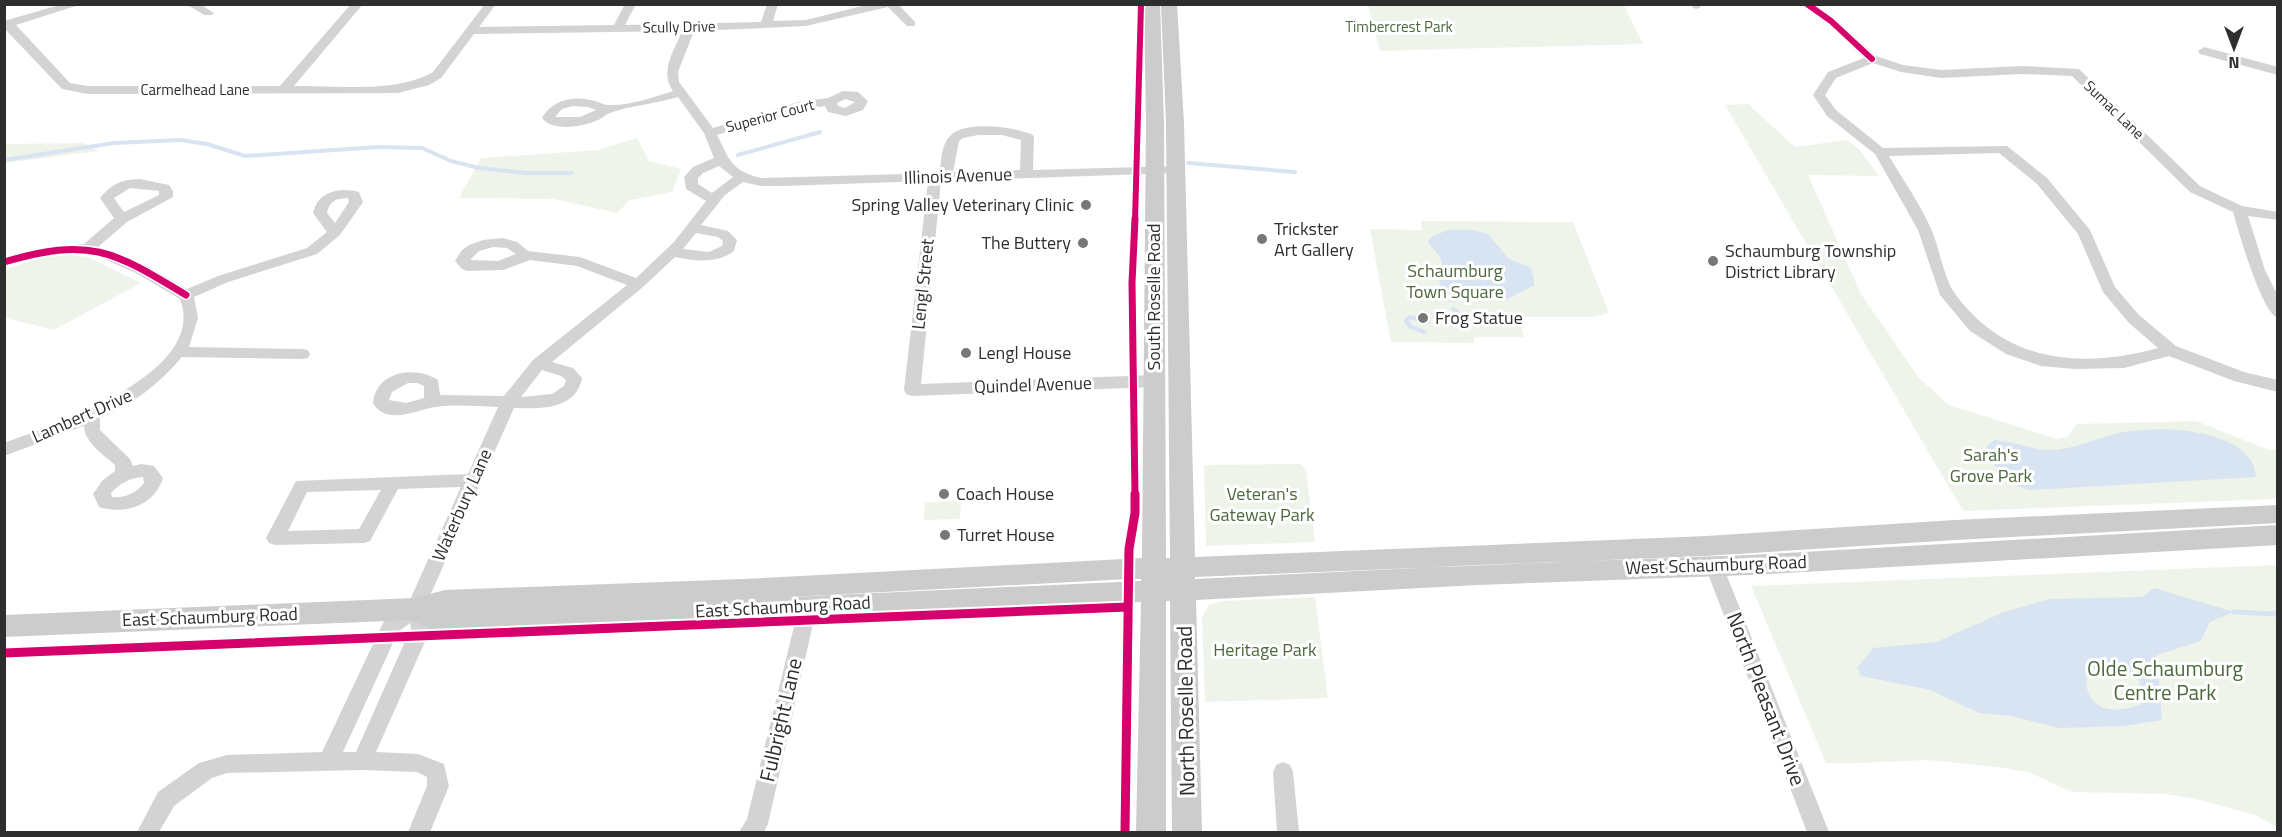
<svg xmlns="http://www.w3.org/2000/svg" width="2282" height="837" viewBox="0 0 2282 837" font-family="'Titillium Web',sans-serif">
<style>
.green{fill:#eff4eb}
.water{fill:#d8e4f1;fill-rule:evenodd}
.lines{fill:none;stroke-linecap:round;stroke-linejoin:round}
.stream-far2{stroke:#d8e4f1;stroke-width:4}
.stream-far1{stroke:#d8e4f1;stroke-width:4.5}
.stream{stroke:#d8e4f1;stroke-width:5}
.minor{fill:#d3d3d3;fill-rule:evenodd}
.secondary{fill:#ccc;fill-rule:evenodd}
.cycleway-far2-casing{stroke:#fff;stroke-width:9}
.cycleway-far1-casing{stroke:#fff;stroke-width:10}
.cycleway-casing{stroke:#fff;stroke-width:13}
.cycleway-far2{stroke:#d6006c;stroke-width:6}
.cycleway-far1{stroke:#d6006c;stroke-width:7}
.cycleway{stroke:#d6006c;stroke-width:9}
.poi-dot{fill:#777;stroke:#fff;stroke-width:2}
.labels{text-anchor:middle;stroke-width:6;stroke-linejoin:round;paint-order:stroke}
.far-street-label{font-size:15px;fill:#2e2e2e;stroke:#fff}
.far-park-label{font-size:15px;fill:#4c683c;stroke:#fff}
.street-label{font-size:18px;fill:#2e2e2e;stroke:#fff}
.poi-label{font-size:18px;fill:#2e2e2e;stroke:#fff;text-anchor:start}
.park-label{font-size:18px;fill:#4c683c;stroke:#fff}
.near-park-label{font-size:21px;fill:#4c683c;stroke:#fff}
.near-street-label{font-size:21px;fill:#2e2e2e;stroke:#fff}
</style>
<rect width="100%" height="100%" fill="#fff"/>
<!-- green -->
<path class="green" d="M1368,5h256l19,39 -263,7z
M1748,104l47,43 52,-7 12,9 20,27 -71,-1 53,119 57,83 31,28 108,34 11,-2 9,-13 119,-3 73,29 8,-1v50l-314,12 -238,-406z
M637,138l12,23 32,8 -9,23 -42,8 -13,13 -63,-14 -95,-1 22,-40 116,-8z
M83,143l16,8 -94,12v-19z
M1421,221l152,1 36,91 -16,4h-74l5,20h-50v6l-83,-1 -21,-113 52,1z
M69,255l19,2 53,26 -87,47 -49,-12v-49l39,-12z
M1300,464l6,6 9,72 -109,4 -2,-81z
M961,501l-1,18 -36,1 1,-18z
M2277,565v262l-22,-12 -59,-16 -31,-5 -93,-2 -44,-20 -31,-5 -69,-7 -67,3h-35l-75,-177z
M1315,597l13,101 -123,4 -3,-85 7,-12 13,-4z"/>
<!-- water -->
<path class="water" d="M1448,230h26l14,4 21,25 22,9 4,17 -32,16 -31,-5 -16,6 -12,-1 -7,-29c14,-12 -5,-20 -9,-31l5,-5z
M2161,429c31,1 93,8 95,48l-226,13c-23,-4 -37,-22 -44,-43l8,-7c18,1 40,10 56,10 24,0 45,-12 69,-17 13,-3 28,-3 42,-4z
M2154,588l80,24 -24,10 -9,19 -44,14 5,65 -37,6 -66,2 -48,-12 -32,-3 -49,-23 -69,-14 -4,-8 16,-20 63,-6 68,-30 45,-13 93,-2zM2099,666c27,0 47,6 42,38 -17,7 -43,11 -52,-10 -3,-5 -2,-14 -3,-20z"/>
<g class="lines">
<!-- stream-far2 -->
<path class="stream-far2" d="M738,155l82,-23
M4,160l110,-17 66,-3 27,4 38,12 133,-9 44,1 29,13 28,7 48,5h45
M1188,163l107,9"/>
<!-- stream-far1 -->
<path class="stream-far1" d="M1453,309l10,8
M1435,317l23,5
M1424,332l-13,-5 -5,-6 4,-4 18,5"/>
<!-- stream -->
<path class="stream" d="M2234,612l44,2"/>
<!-- minor -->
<path class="minor" d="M63,4h19l-66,21 54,58 18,3h192l71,-82h12l-69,82c42,-1 101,8 139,-14l52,-68h11l-17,23 135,-2 11,-21h11l-11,21 136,-3 6,-18h11l-5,17 33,-1 64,-16h28l17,18v4h-8l-19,-19 -82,19 -112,5 -16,41 1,10 34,46 85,-26 30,-4 15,-7 15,1 10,9 -5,9 -17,6 -18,-4 -3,-6 -21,3 -87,26c13,25 13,35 44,43l179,-5c1,-12 1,-28 10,-37 14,-16 65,-9 83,-1l1,3 -1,32 146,-4 2,3 -7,4 -233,8 -20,203 233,-9 6,2 2,4 -2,4 -6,2 -242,9 -6,-2 -2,-4 24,-209 -145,5h-22l-18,-4 -18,13 -24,30 27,6 9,9 -3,11c-18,13 -38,10 -59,6l-32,30 -91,75 21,6 9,10c-6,32 -42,31 -68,30l-90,201 7,19 -55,124 42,2 26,10 5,22 -19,46h-22l19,-46v-9l-10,-5 -55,-2 -135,3 -15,5 -38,28 -15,26h-22l21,-40 41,-29 28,-8 95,-3 62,-131 24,-17 53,-117 -63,2 -28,52 -6,2 -89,2 -6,-2 -3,-5 30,-57 172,-7 30,-67c-19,-1 -44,-3 -63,0 -18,3 -49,19 -62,-4 3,-32 42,-38 65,-23l2,15 64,1 29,-36 94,-75 -50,-19 -47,-6 -27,10 -36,1 -5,-2 -7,-8 7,-11 7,-5 14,-5 20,-2 14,4 11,9 52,6 56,21 38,-36 32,-41 -20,-12 -2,-12 9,-10 21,-9 -10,-25 -26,-36c-22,7 -46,8 -68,16 -4,1 -7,5 -12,7 -15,7 -45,12 -56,-2 10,-19 33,-23 53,-17 5,1 9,4 13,4 21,1 46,-8 65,-14 -14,-19 1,-40 9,-60l-208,3 -33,44 -12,7 -31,8 -310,1 -26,-5 -58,-61v-7zM845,99l10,3 -10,6 -7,-2 -1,-3zM573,106l15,1 8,3 -16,7h-25l7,-8zM978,135h24l19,5 -1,30 -67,2 6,-31 4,-3zM719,166l14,11 -21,16 -14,-9v-6l5,-5zM696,233l22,4 5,4 -1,5 -13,6 -26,-3zM493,247l14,1 9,6 -18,7 -28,-1 9,-9zM542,370l19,6 5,4 -2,6 -12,8 -31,3zM408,383h9l7,3v12l-18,5 -17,-3 3,-8zM381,490l-22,39 -71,2 19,-39zM410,623l1,5 -55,124h-13l55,-120z
M186,4h14l14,9 -2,2h-8z
M1692,4h12l-7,5 -4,-1z
M1802,4h13l20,15 41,37 27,9 38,5 82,-4 56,3 121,117 42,20 36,6v8l-30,-4 17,54 13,26v22c-16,-4 -40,-88 -45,-106l-43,-20 -118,-116 -49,-2 -82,4 -40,-6 -28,-9 -37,15 -11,17 11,15 47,38 124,-2 40,32 43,52 25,57 24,28 37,31 68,26 34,8v12l-44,-11 -65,-25 -45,12 -49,1 -34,-3 -35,-12 -36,-23 -30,-36 -22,-65 -43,-76 -48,-38 -14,-21 15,-23 36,-14 -37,-35zM1999,153l38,31 41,50 25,58 26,31 29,25c-76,21 -152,15 -202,-53 -12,-15 -16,-45 -24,-64 -11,-26 -29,-51 -43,-75z
M2204,47l74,20v8l-78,-21 -2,-3z
M140,179l29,6 4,6v6l-46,25 -29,25 49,19 40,23 31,-13 89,-28 20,-16 -14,-19c5,-22 27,-26 46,-21l4,10 -23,33 -23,19 -89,28 -34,15 4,21 -9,29 113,2 6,1 2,4 -2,4 -6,1 -120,-2c-23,27 -49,47 -82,61v12l30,29 3,7 8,-2 13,2 9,12c-9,28 -38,37 -64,29l-6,-13 10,-14 12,-9v-6c-11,-10 -31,-23 -31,-39l-80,30v-13c49,-18 205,-69 176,-144l-44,-26 -46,-20 -32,1 -54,12v-9l43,-10 37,-3 30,-26 -14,-20c11,-14 23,-19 40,-19zM130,188l29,3v4l-35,17 -10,-14zM348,198l1,4 -14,21 -8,-10c2,-12 10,-15 21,-15zM143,477l1,6c-9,11 -19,15 -32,14l-1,-4c9,-10 19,-15 32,-16z
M1714,559l6,2 3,5 106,266h-22l-102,-266 3,-5z
M808,598l7,3 2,5 -49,218 -4,8h-25l8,-13 52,-213 2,-5z
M1283,762l7,3 3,7 6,60h-22l-4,-60 3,-7z"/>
<!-- secondary -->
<path class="secondary" d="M1144,4h16l4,119 2,435h4l-4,-435 -5,-119h16l7,119 11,434 511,-21 249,-16 323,-15v18l-323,17 -249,16 -511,21v2l283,-14 272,-10 528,-30v20l-528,30 -272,10 -282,15 6,232h-30l-2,-231h-4v231h-30l5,-230 -699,32 -30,-14 -408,17v-22l411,-17 30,-8 298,-11 399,-21 4,-435zM1128,579h13v2l-351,16zM614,605l-169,7h-1h1z"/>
<!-- cycleway-far2 casing -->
<g class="cycleway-far2-casing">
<path id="cycleway-far2" d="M1807,4l24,17 41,38
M1135,221l6,-217"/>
</g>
<!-- cycleway-far1 casing -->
<g class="cycleway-far1-casing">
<path id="cycleway-far1" d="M4,262c86,-25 108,-12 182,33
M1135,495l-3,-212 3,-64"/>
</g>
<!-- cycleway casing -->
<g class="cycleway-casing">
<path id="cycleway" d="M4,653l1124,-46
M1125,832l4,-283 6,-36v-19"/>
</g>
<!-- cycleway-far2 -->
<use href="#cycleway-far2" class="cycleway-far2"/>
<!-- cycleway-far1 -->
<use href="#cycleway-far1" class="cycleway-far1"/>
<!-- cycleway -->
<use href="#cycleway" class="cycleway"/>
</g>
<!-- markers -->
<g class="poi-dot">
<circle cx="1086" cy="205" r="6"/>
<circle cx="1262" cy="239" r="6"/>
<circle cx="1083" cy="243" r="6"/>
<circle cx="1713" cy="261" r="6"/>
<circle cx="1423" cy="318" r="6"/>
<circle cx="966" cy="353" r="6"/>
<circle cx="944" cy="494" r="6"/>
<circle cx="945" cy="535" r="6"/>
</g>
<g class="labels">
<!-- far-street labels -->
<g class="far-street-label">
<text transform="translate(679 27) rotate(-1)" y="5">Scully Drive</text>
<text x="195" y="95">Carmelhead Lane</text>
<text transform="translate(2114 110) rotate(44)" y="5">Sumac Lane</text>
<text transform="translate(770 116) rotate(-15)" y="5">Superior Court</text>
</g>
<!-- far-park labels -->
<g class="far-park-label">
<text x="1399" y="32">Timbercrest Park</text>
</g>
<!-- street labels -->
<g class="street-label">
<text transform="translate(958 176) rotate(-2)" y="6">Illinois Avenue</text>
<text transform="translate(923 284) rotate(-84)" y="6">Lengl Street</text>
<text transform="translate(1154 297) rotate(-90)" y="6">South Roselle Road</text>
<text transform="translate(1033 385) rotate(-2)" y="6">Quindel Avenue</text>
<text transform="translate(82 416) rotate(-24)" y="6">Lambert Drive</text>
<text transform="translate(462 505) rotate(-66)" y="6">Waterbury Lane</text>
<text transform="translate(1716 565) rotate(-2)" y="6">West Schaumburg Road</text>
<text transform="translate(783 607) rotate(-3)" y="6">East Schaumburg Road</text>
<text transform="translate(210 617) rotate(-2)" y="6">East Schaumburg Road</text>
</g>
<!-- poi labels -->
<g class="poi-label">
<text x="1074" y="211" text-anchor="end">Spring Valley Veterinary Clinic</text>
<text x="1274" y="235">Trickster<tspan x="1274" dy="21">Art Gallery</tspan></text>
<text x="1071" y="249" text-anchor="end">The Buttery</text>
<text x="1725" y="257">Schaumburg Township<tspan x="1725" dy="21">District Library</tspan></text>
<text x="1435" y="324">Frog Statue</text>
<text x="978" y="359">Lengl House</text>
<text x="956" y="500">Coach House</text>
<text x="957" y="541">Turret House</text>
</g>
<!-- park labels -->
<g class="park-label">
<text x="1455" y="277">Schaumburg<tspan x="1455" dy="21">Town Square</tspan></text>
<text x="1991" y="461">Sarah's<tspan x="1991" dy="21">Grove Park</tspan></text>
<text x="1262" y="500">Veteran's<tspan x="1262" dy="21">Gateway Park</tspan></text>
<text x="1265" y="656">Heritage Park</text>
</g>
<!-- near-park labels -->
<g class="near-park-label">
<text x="2165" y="676">Olde Schaumburg<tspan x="2165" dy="24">Centre Park</tspan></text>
</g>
<!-- near-street labels -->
<g class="near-street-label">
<text transform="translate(1766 699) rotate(69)" y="7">North Pleasant Drive</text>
<text transform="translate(1186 711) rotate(-91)" y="7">North Roselle Road</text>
<text transform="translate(781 720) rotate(-77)" y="7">Fulbright Lane</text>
</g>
</g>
<!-- border -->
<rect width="2282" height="837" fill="none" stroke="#2e2e2e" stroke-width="12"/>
<!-- north arrow -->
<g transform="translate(2234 48) rotate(180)" stroke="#ffffff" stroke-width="4.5" paint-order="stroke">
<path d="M0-4.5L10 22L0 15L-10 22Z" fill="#2e2e2e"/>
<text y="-9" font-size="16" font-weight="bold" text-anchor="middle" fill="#2e2e2e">N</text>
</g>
</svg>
